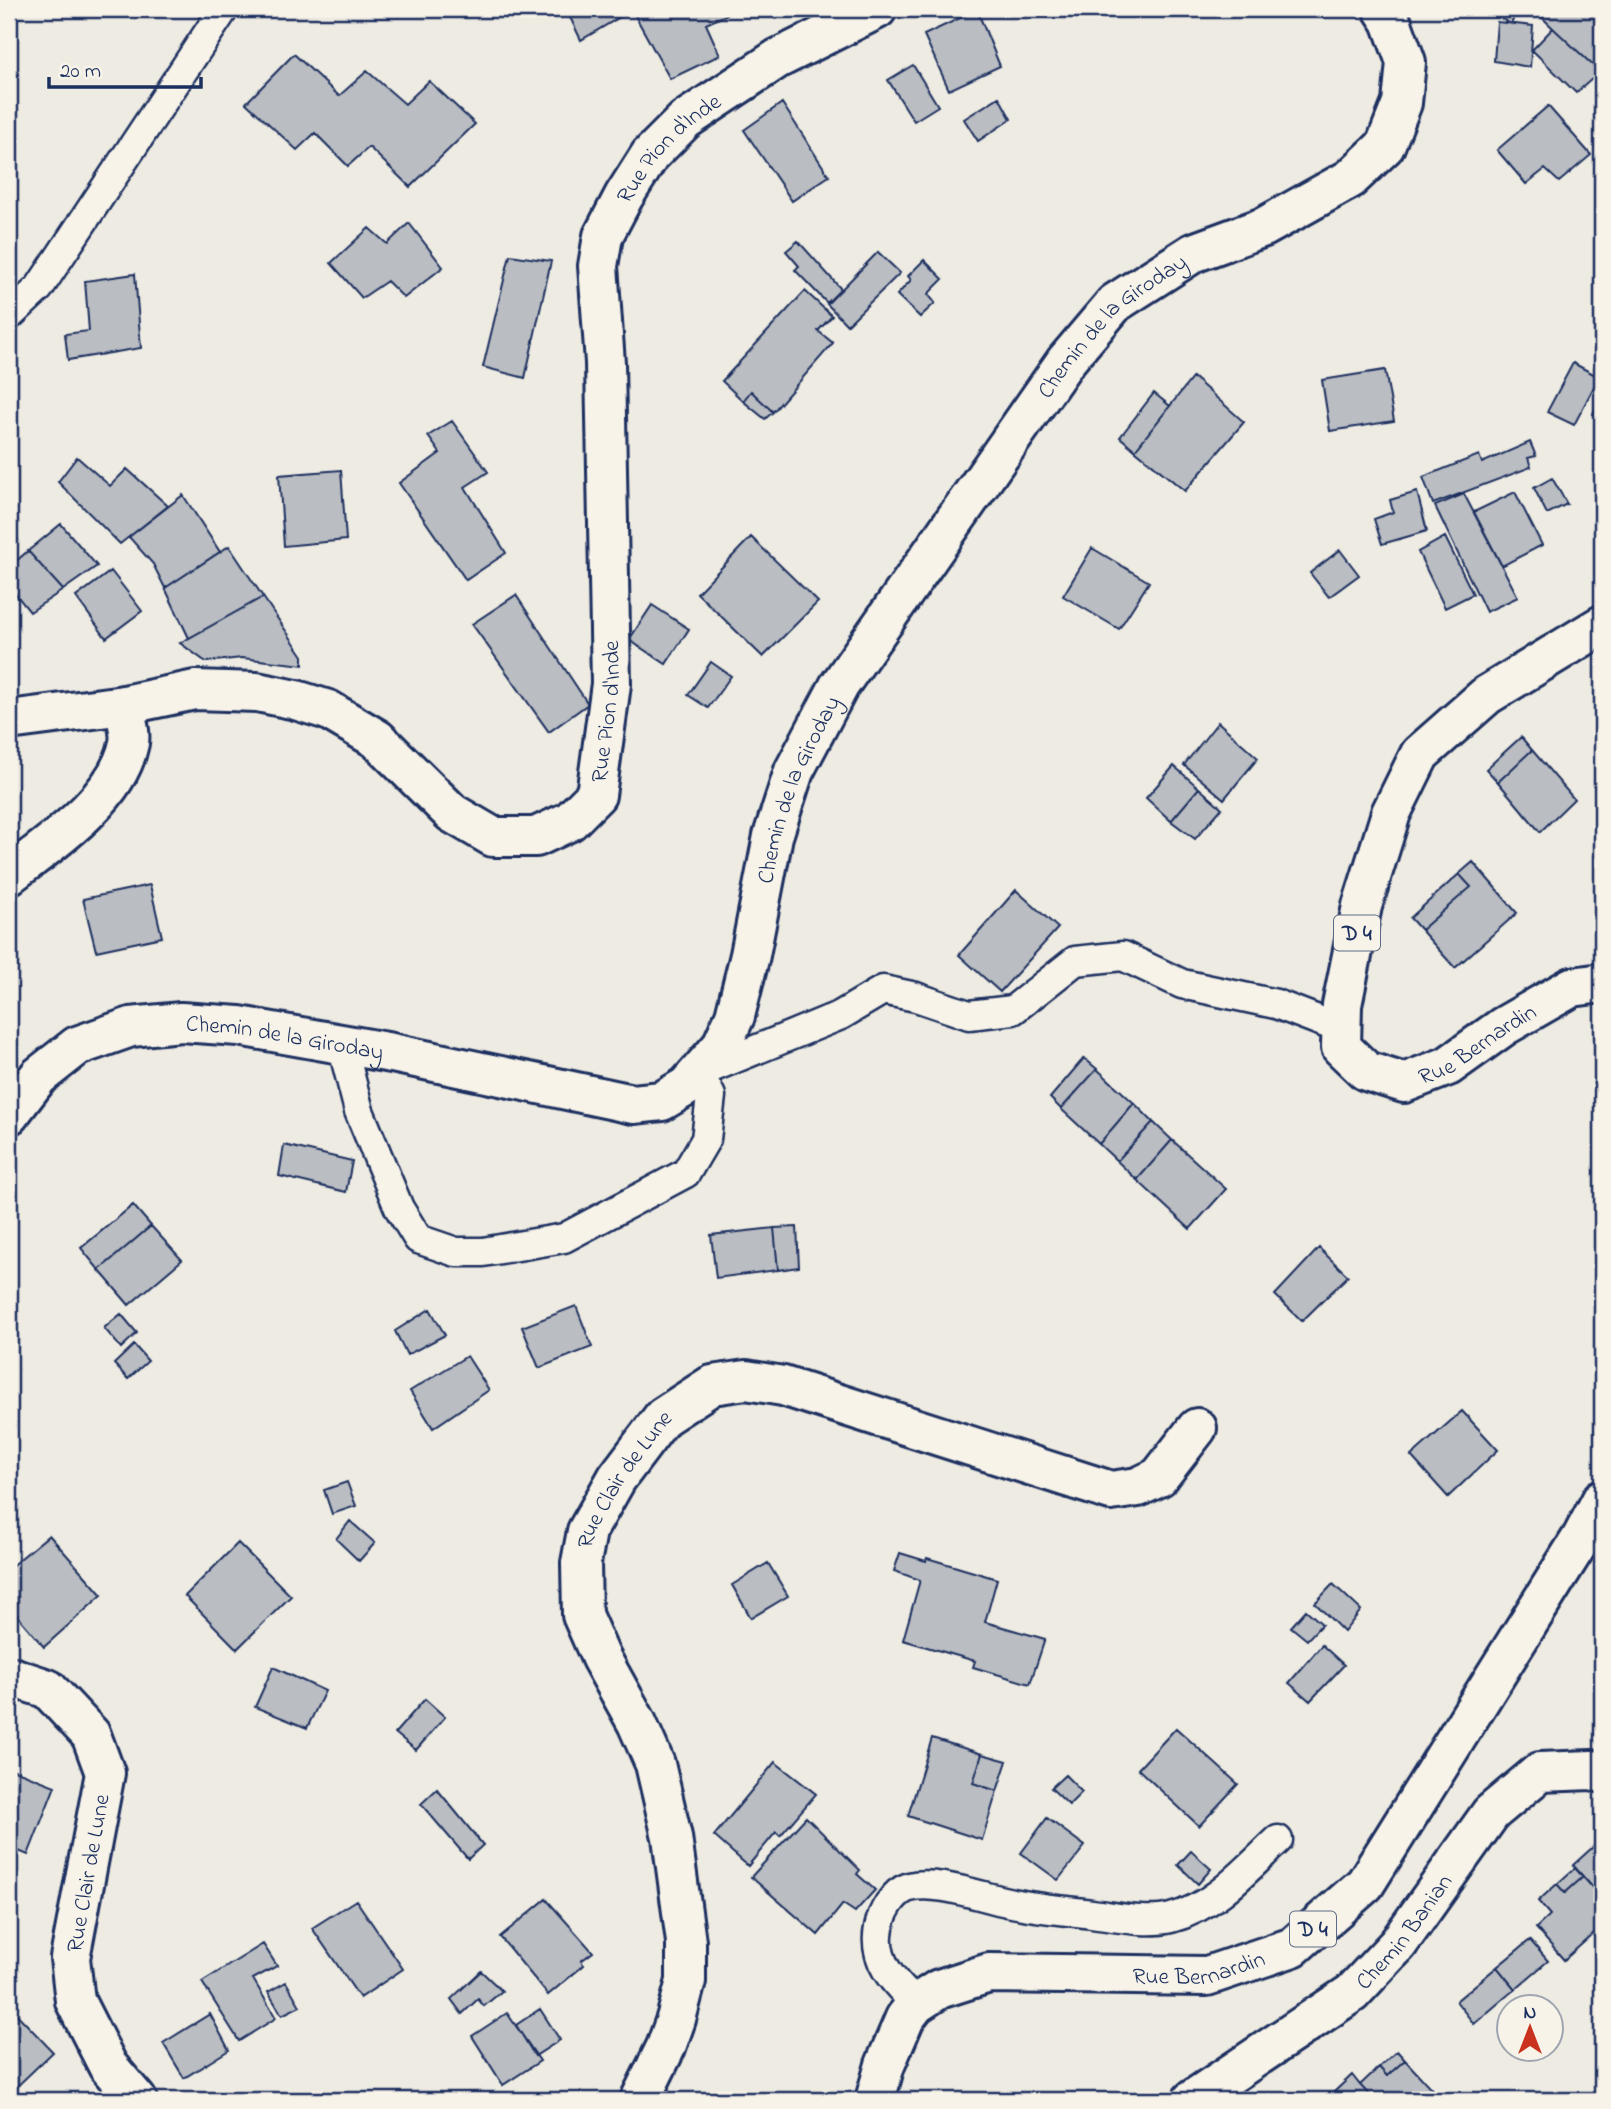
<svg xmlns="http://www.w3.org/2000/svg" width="1611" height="2109" viewBox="0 0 1611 2109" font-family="'Indie Flower',sans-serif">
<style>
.building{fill:#babdc2;stroke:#1b2f5e;stroke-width:2}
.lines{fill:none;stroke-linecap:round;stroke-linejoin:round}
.lane-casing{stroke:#1b2f5e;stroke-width:33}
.street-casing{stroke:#1b2f5e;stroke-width:44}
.primary-casing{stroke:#1b2f5e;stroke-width:44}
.lane{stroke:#f7f3e8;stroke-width:28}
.street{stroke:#f7f3e8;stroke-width:38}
.primary{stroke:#f7f3e8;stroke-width:38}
.labels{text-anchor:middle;stroke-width:5;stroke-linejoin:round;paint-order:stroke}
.shield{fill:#f7f3e8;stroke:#5d6a87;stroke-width:2}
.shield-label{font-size:21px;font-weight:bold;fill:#1b2f5e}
.street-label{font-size:23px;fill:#1b2f5e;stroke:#f7f3e8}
</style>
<rect width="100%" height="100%" fill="#eeebe2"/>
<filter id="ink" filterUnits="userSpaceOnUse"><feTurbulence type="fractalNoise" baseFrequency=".0143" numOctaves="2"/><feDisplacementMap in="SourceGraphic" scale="14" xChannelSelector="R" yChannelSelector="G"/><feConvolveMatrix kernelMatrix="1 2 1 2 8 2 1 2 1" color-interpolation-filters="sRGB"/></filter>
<g filter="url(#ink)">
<!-- building -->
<path class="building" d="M566,9h160l2,5 -22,10 14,31 -50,24 -38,-69 -51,30z
M1485,9h33l-7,15z
M1533,9h69v65l-49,-46z
M977,10l23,56 -51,24 -25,-55z
M1497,22l36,4 -3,41 -36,-6z
M1553,28l47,44 -24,21 -44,-43z
M294,54l45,42 28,-25 38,33 24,-23 46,43 -65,63 -41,-40 -21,19 -33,-33 -18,17 -51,-47z
M913,65l25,41 -24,15 -26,-41z
M999,97l12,22 -33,22 -14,-22z
M782,103l47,73 -37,25 -48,-71z
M1548,106l43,49 -32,27 -14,-13 -19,15 -29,-34z
M409,223l34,44 -39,31 -17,-17 -25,17 -31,-35 38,-35 18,16z
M798,241l43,48 -14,14 -32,-33 4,-4 -13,-15z
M878,252l22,21 -53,52 -20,-21z
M510,255l41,6 -26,117 -42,-11z
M924,260l19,19 -15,15 7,9 -15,14 -23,-22 14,-15 -3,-4z
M135,274l6,74 -73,12 -3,-26 24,-3 -4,-50z
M805,291l27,25 -14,15 15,12 -60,69 -22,-21 -8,10 -21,-20z
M1573,363l26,14 -25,48 -27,-13z
M1385,370l9,51 -64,10 -8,-51z
M1193,377l51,45 -59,69 -50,-41z
M751,391l22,21 -8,7 -22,-18z
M1154,393l16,13 -35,44 -15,-13z
M1602,393v24l-9,-3z
M452,421l36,51 -23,15 41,66 -40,27 -67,-97 41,-30 -12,-17z
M1530,442l6,14 -8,2 3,9 -98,37 -10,-27 56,-22 3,8z
M77,457l33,29 17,-17 41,37 -48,38 -62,-62z
M341,470l5,70 -62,6 -5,-71z
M1552,478l15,26 -20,10 -13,-26z
M1417,492l10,39 -45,13 -8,-25 19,-7 -3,-12z
M1515,492l27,53 -40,21 -28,-54z
M1464,494l54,103 -32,15 -51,-106z
M183,495l37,57 -55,36 -12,-24 -24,-27z
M61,524l36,42 -34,24 -35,-39z
M9,530l9,10 -9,8z
M751,537l67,65 -55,55 -66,-64z
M1445,537l28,57 -28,14 -27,-56z
M229,546l34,51 -74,41 -24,-50z
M1092,548l57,34 -30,47 -56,-33z
M1340,550l19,25 -30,22 -19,-24z
M28,551l35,39 -33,22 -21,-26v-19z
M111,571l31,40 -36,27 -30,-41z
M516,595l72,109 -39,28 -77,-108z
M263,597l40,59v9l-61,-7 -36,4 -26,-19z
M652,605l37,24 -23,35 -37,-24z
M711,662l20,14 -23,32 -20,-13z
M1218,722l40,36 -34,41 -40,-34z
M1521,737l11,13 -34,32 -12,-13z
M1532,750l42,49 -34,33 -42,-50z
M1174,766l25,22 -28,33 -25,-23z
M1199,788l23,20 -27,31 -24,-18z
M1473,862l44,51 -62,55 -34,-38 50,-43 -12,-13z
M1459,874l12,13 -50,43 -11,-12z
M150,885l12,52 -66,14 -13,-52z
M1016,890l42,38 -58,64 -41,-37z
M1084,1058l13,11 -36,40 -11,-11z
M1097,1069l37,34 -35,41 -38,-35z
M1134,1103l19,19 -36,39 -18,-17z
M1153,1122l19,18 -35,40 -20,-19z
M1172,1140l54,49 -36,40 -53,-49z
M284,1145l68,16 -6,31 -67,-16z
M133,1205l18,21 -52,44 -18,-22z
M151,1226l31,34 -53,45 -30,-35z
M797,1227l2,40 -21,3 -4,-42z
M774,1228l4,42 -62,8 -5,-43z
M1319,1248l29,28 -46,45 -27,-26z
M576,1306l16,41 -53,21 -17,-41z
M430,1309l15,26 -38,20 -12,-24z
M121,1314l16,19 -16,15 -17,-20z
M134,1345l14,16 -20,18 -14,-15z
M467,1356l22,34 -56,38 -23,-37z
M1462,1411l36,39 -50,47 -37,-41z
M347,1482l9,24 -24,8 -8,-24z
M350,1521l25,22 -16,18 -23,-22z
M49,1535l53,60 -58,52 -35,-41v-38z
M238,1543l53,53 -54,53 -52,-53z
M900,1553l26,8 1,-3 70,21 -12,43 60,17 -15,45 -57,-17 2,-6 -72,-21 17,-60 -26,-9z
M768,1563l20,33 -37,22 -19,-33z
M1333,1584l28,26 -17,22 -29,-29z
M1306,1610l16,14 -15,16 -16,-13z
M1322,1645l22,20 -34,36 -21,-18z
M273,1667l52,24 -18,37 -52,-21z
M425,1699l20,18 -29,33 -21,-17z
M1176,1728l62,56 -39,42 -61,-57z
M932,1738l50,16 -9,29 24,8 -15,49 -74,-24z
M982,1754l25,7 -10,30 -24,-8z
M775,1762l41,32 -36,42 -4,-4 -28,34 -34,-30z
M9,1768l46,18 -27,69 -19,-8z
M1065,1775l17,17 -13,13 -18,-17z
M437,1789l46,56 -15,14 -47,-55z
M806,1817l54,53 -3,4 18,16 -20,22 -12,-8 -25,31 -67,-58z
M1047,1818l38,28 -27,34 -37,-27z
M1602,1838v17l-1,2 -8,-10z
M1593,1847l8,10 1,-2v43l-29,-33z
M1191,1851l20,18 -13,15 -20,-19z
M1575,1868l8,9 -18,16 -8,-9z
M1583,1877l19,21v28l-38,34 -28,-32 14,-13 -12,-14 19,-17 8,9z
M546,1899l47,53 -12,9 3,4 -36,30 -48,-58z
M356,1900l47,69 -43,29 -48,-70z
M1530,1940l18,21 -33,28 -18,-22z
M263,1944l14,22 -24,13 23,39 -37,23 -37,-59z
M1497,1967l18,22 -41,35 -18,-23z
M481,1971l21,20 -18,15 -6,-7 -16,15 -11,-15z
M286,1982l14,24 -18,9 -14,-23z
M9,2006l44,46 -44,42z
M540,2009l20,31 -25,16 -19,-31z
M507,2013l33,48 -37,24 -31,-49z
M210,2014l19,36 -45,28 -21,-35z
M1397,2051l8,9 -18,16 -8,-9z
M1405,2060l34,37 -4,3h-61l-14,-15 19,-18 8,9z
M1352,2075l8,10 14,15h-36l-5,-7z"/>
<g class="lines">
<!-- lane casing -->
<g class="lane-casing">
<path id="lane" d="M9,316l30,-28 185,-279
M342,1045l17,66 40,97 19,31 38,13h27l81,-14 122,-65 20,-34 5,-43 -12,-23 142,-58 42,-25 33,7 53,18 44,-5 62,-49 48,-5 59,28 94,20 65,25
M916,2004c-21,-21 -44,-43 -37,-76 3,-16 14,-36 30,-41 26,-7 67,8 94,14 29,7 59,9 89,13 25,3 55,10 79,4 43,-11 76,-49 107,-78"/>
</g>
<!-- street casing -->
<g class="street-casing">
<g id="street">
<path d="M9,720l115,-15"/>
<path id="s1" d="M9,875c43,-33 109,-76 120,-132 2,-11 -3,-26 -5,-38l71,-15 62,2 39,8 32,10 49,29 75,74 41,24h43l34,-16 26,-26 15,-111 -6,-321 -7,-97 5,-30 21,-40 26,-41 35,-35 92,-61 100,-50"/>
<path id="s2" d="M9,1115l30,-39 38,-30 54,-19 50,-5 58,4 153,27 241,51 29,-3 25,-15 34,-39 14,-31 15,-61 23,-119 21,-65 45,-85 226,-324 50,-59 78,-50 71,-26 86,-48 35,-33 17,-43 4,-41 -15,-41 -8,-12"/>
<path d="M9,1676l39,13 43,46 14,38 -35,185 5,43 33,65 29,34"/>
<path id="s3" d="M640,2100l26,-53 10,-28 10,-38v-39l-14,-105 -17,-73 -18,-41 -36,-65 -19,-43 -1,-52 6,-32 30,-53 46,-61 49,-32 34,-5 37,6 328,105 27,-4 21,-10 38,-49"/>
<path id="s4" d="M1192,2100l160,-107 46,-49 93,-131 49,-41 52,-2 10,3"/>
</g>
</g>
<!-- primary casing -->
<g class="primary-casing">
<g id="primary">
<path id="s5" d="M1602,625l-115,70 -67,59 -29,59 -29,93 -20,99 -1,42 25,24 38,12 44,-17 56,-40 68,-39 30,-4"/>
<path id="s6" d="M875,2100l10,-35 20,-47 11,-14 23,-15 50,-16 218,3 86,-29 72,-63 217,-347 20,-38"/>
</g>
</g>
<!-- lane -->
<use href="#lane" class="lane"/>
<!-- street -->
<use href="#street" class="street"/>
<!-- primary -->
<use href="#primary" class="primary"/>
</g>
</g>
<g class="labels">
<!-- shield labels -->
<g class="shield">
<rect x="1334" y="915.5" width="46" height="35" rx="5"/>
<rect x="1290" y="1911.5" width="46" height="35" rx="5"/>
</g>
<g class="shield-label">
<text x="1357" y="940">D 4</text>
<text x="1313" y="1936">D 4</text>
</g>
<!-- street labels -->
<g class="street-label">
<text dy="8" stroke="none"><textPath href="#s1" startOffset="1428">Rue Pion d'Inde</textPath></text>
<text dy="8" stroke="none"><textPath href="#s2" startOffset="1612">Chemin de la Giroday</textPath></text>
<text dy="8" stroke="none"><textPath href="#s1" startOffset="840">Rue Pion d'Inde</textPath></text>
<text dy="8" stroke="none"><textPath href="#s2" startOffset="1045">Chemin de la Giroday</textPath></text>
<text dy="8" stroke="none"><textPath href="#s2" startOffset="310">Chemin de la Giroday</textPath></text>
<text dy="8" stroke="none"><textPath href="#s5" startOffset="688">Rue Bernardin</textPath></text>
<text dy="8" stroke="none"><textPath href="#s3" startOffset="662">Rue Clair de Lune</textPath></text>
<text transform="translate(87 1873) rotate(-80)" y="8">Rue Clair de Lune</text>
<text dy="8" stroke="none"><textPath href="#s4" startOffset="273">Chemin Banian</textPath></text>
<text dy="8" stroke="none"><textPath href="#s6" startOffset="396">Rue Bernardin</textPath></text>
</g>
</g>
<!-- margin -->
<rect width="1611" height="2109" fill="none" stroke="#f7f3e8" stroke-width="35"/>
<rect x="18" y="18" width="1576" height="2074" fill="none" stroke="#1b2f5e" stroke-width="2.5" filter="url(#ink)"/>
<!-- north arrow -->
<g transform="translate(1530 2028)"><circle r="33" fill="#f7f3e8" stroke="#9fa5b1" stroke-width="2"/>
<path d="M0-5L12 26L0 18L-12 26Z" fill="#c8321e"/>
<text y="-10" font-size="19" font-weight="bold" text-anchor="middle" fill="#1b2f5e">N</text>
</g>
<!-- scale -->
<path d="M49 77v10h152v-10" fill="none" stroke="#1b2f5e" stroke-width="3.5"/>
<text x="60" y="77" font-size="21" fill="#1b2f5e" stroke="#f7f3e8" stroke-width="5" paint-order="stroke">20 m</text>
</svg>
